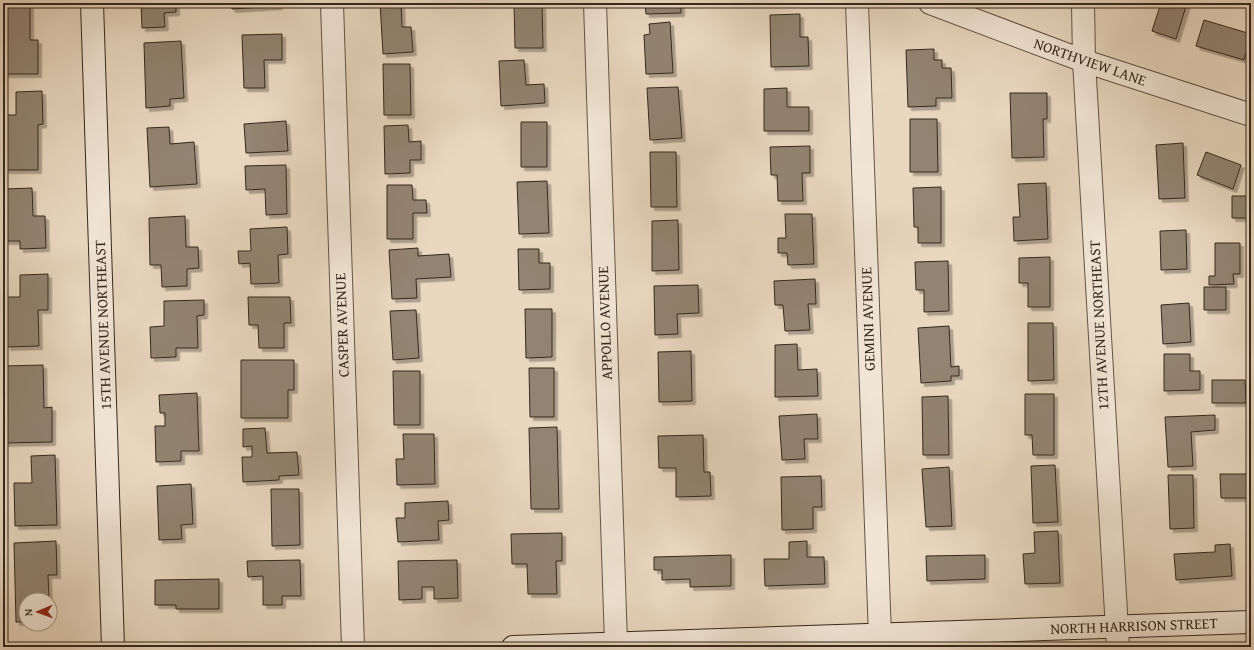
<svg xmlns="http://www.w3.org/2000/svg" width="1254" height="650" viewBox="0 0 1254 650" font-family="'Gentium Book Plus',serif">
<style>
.building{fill:#928472;stroke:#34281d;filter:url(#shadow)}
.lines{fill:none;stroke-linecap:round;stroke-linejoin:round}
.street-casing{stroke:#615446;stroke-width:24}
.secondary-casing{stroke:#34281d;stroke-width:24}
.street{stroke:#f1e6d6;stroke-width:22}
.secondary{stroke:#f1e6d6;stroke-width:22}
.labels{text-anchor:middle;stroke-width:4;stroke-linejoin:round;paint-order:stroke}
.street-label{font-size:15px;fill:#34281d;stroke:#f1e6d6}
</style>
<defs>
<filter id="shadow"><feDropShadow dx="3.5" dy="3.5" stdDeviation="0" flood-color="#0004"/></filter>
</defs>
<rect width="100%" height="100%" fill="#e9d8c0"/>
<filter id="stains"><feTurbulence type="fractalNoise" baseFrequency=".005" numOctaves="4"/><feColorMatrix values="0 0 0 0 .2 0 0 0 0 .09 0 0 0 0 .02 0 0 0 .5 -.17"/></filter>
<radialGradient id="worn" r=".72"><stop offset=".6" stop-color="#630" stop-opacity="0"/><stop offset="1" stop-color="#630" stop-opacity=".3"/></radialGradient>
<!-- building -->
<path class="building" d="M3,3h27v37h8v34h-35z
M141,3h35v9l-12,1 1,14 -23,1z
M231,3h47l1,3 -47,3z
M380,3h21l1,24h9l2,25 -30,2z
M514,3h28l1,45h-28z
M645,3h36v10l-35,1z
M1161,3h26l-11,36 -24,-8z
M800,14v23h8l1,29 -38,1 -1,-52z
M1204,20l47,14 -7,26 -48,-14z
M670,22l3,51 -27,1 -2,-39 6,-1 -1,-10z
M282,34v26h-18l1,28h-21l-2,-53z
M181,41l3,57 -14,1v7l-24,2 -2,-65z
M934,49v11h8v8h9l1,30h-16v8l-28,1 -2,-57z
M524,60l2,25 18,-1 1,19 -44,3 -2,-45z
M383,64h27l1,51h-27z
M678,87l4,51 -32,2 -3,-52z
M787,88v19h22v24h-45v-42z
M42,91l1,33 -5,1v45h-35v-55h13v-23z
M1010,93h37v26h-4l1,38 -32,1z
M910,119h27l1,53h-28z
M286,121l2,30 -42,2 -2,-29z
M521,122h26v45h-26z
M408,125l1,17 12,-1v19h-11v13l-25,1 -1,-48z
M169,127l1,17 24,-2 3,42 -47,3 -3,-59z
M1183,143l2,55 -26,1 -3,-54z
M810,146v27h-8l1,28h-25l-1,-26h-6l-1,-28z
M650,152h26l1,55h-26z
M1206,152l35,13 -8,24 -36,-14z
M286,165l1,49 -21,1 -1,-26 -19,1 -1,-24z
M547,181l2,52 -30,1 -2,-52z
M1046,183l2,56 -34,2 -1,-24h7l-2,-33z
M387,185h25l1,15h13l1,13h-14v26h-26z
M941,187v56h-23v-16h-4l-1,-39z
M32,188l1,28h12l1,32 -26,1v-8h-17v-52z
M1232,196h19v22h-19z
M785,214h27l2,50 -26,1 -1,-12h-9v-15h8z
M185,216l1,31h12l1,21 -12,1v17l-25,1 -1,-22h-11l-1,-47z
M678,220l1,50 -27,1v-50z
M287,227l1,27 -10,1 1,28 -28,1 -1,-21 -11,1 -1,-13h13l-1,-22z
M1186,230l1,39 -26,1 -1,-39z
M1215,243h25v31h-7l1,10 -25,1v-9h6z
M418,248v8l31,-2 2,23 -35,2 1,19 -25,1 -3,-49z
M518,249h21v14h11v26l-31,1z
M1050,257v50h-22v-24h-9v-25z
M948,261l1,50 -25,1v-22h-8l-1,-28z
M48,274v36h-10l1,36 -32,1v-10h-4v-21h3v-19h14v-22z
M815,279l1,25h-8l2,26 -25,1 -2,-26h-8l-1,-24z
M698,285l1,28 -22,1 1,20 -23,1 -1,-49z
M1204,287h22v23h-22z
M248,297h42l1,26h-7v25h-25l-1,-23h-9z
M204,300v15l-7,1 1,32h-22v9l-25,1 -1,-31 14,-1v-25z
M1189,303l2,39 -28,2 -2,-39z
M525,309h27v48l-26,1z
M416,310l3,48 -26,2 -3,-49z
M1028,323h25l1,57 -26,1z
M949,326l2,41 8,-1v10h-8v5l-30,2 -3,-55z
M797,344l1,26 19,-1 1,27 -43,1v-52z
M691,351l1,50 -33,1 -1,-50z
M1164,354h26v17h10v19l-36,1z
M241,360h53v30h-6v28h-47z
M43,365l1,43 8,-1v35l-49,1v-16l2,-1 -1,-60z
M529,368h25v49h-24z
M393,371h27v54h-26z
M1212,380h33l1,23h-34z
M197,393l2,58h-18v10l-25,1 -1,-36h10v-13h-5l-1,-18z
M1025,394h29v61h-21l-1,-20h-7z
M948,396l1,59h-26l-1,-58z
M817,414l1,25h-14l1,20 -23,1 -3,-44z
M1215,415v15l-24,2 2,34 -25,1 -3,-50z
M557,427l2,82h-28l-2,-81z
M265,428l2,25 30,-1 2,23 -20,1v4l-36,2 -1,-25h10v-11l-9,1v-18z
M403,434h31l1,50 -38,1 -1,-26h8z
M703,435l1,37h6l1,24 -35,1v-29h-17l-1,-32z
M55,455l2,70 -42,1 -1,-43h18l-1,-27z
M1055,465l3,57 -25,1 -2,-57z
M949,467l3,59 -26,1 -4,-58z
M1220,474h29v24h-28z
M1168,475h25l1,53 -24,1z
M821,476l1,31h-9v22l-31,1 -1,-53z
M191,484l2,40 -12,1 1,14 -23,1 -2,-54z
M271,489h28l1,56 -28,1z
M448,501l1,19 -11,1 1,19 -41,2 -2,-24h9v-15z
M1058,531l2,52 -35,1 -2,-30 12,-1 -1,-21z
M562,533v28h-6l1,33h-29l-1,-30h-15l-1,-30z
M56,541l1,34h-9l1,25h-23v22h-10l-2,-79z
M807,541v16h17l1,27 -60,2 -1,-27h25v-17z
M1230,544l2,32 -56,4 -2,-26 41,-2v-7z
M731,555v31l-41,1v-8l-28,1v-10h-8v-13z
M985,555v24l-58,2 -1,-25z
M300,560l1,36h-19v9h-19v-29l-15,1 -1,-16z
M457,560l1,38 -24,1v-12h-12v12l-23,1 -1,-39z
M219,579v30h-43v-4h-21v-25z"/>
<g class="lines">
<!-- street casing -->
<g class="street-casing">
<path id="street" d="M332,3l21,644
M595,3l21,641
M857,3l23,633
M930,3l154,58 167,54
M1083,3l1,58 34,586"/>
</g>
<!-- secondary casing -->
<g class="secondary-casing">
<path id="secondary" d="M92,3l21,644
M513,647l738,-25"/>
</g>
<!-- street -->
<use href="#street" class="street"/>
<!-- secondary -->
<use href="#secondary" class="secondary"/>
</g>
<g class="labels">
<!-- street labels -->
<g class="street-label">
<text transform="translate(1090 62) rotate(19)" y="5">NORTHVIEW LANE</text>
<text transform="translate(868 319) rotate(-92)" y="5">GEMINI AVENUE</text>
<text transform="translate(605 323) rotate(-92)" y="5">APPOLLO AVENUE</text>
<text transform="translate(103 325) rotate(-92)" y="5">15TH AVENUE NORTHEAST</text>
<text transform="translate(342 325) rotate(-92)" y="5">CASPER AVENUE</text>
<text transform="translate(1099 325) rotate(-93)" y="5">12TH AVENUE NORTHEAST</text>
<text transform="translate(1134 626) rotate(-2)" y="5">NORTH HARRISON STREET</text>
</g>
</g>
<!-- margin -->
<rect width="1254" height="650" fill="none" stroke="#e9d8c0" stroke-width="16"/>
<rect x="4" y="4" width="1246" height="642" fill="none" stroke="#34281d" stroke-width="2"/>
<rect x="8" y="8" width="1238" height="634" fill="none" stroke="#34281d"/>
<!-- north arrow -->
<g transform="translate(38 612) rotate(268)"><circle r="19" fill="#f1e6d6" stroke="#a59a8c"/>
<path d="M0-3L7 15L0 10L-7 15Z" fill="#8f2418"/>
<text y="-6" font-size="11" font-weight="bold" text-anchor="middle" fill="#34281d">N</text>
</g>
<rect width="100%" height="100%" filter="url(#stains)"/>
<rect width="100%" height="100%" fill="url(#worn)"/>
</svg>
